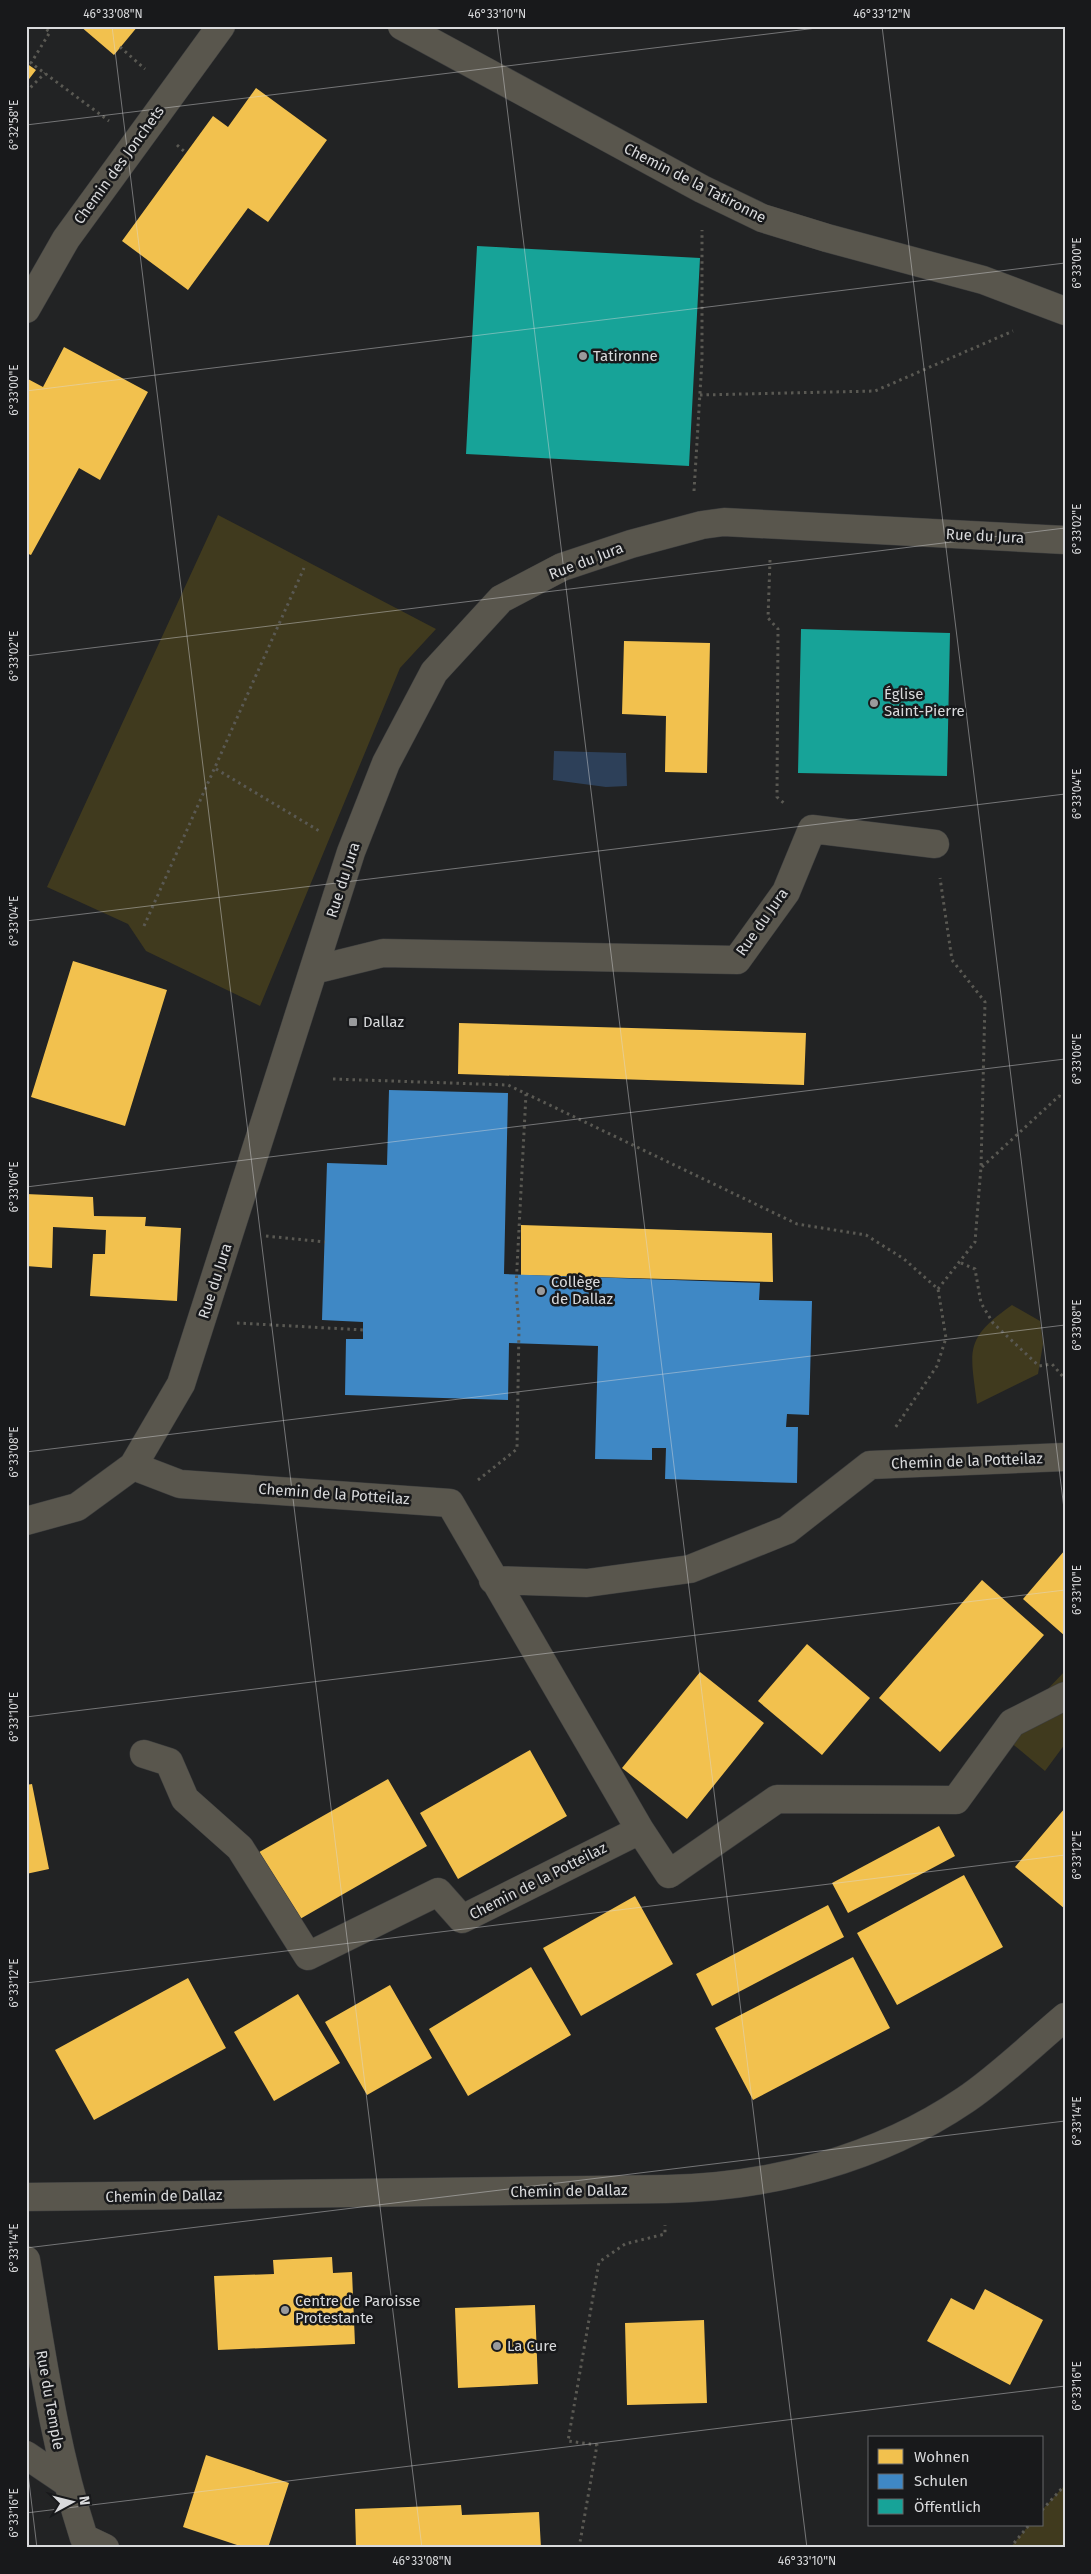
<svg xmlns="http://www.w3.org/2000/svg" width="1091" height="2574" viewBox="0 0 1091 2574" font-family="'Fira Sans',sans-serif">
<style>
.green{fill:#403a1e}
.water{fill:#2d4059}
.homes{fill:#f2c14e}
.schools{fill:#3f88c5}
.public{fill:#17a398}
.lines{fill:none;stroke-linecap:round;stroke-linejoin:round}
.minor-casing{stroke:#3c3d3e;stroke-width:29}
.path{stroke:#5a5953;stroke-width:3;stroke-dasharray:2.5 4;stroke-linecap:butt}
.minor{stroke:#59564d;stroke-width:28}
.ticks{fill:none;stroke:#d9dadc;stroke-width:1;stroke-opacity:0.45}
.poi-dot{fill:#999a9c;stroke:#18191b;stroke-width:2}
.labels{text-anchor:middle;stroke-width:5;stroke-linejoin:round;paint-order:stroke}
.street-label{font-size:15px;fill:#d9dadc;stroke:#18191b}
.poi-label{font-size:15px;fill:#d9dadc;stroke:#18191b;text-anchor:start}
.neatline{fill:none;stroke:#d9dadc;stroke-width:2}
.ticks-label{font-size:12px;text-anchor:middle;fill:#d9dadc}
</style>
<rect width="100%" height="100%" fill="#222324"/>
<!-- green -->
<path class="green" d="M218,515l218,114 -36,39 -140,338 -114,-55 -18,-27 -81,-37z
M1012,1305l28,16 3,23 -5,30 -61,30c-7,-55 -13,-65 35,-99z
M1065,1671v73l-20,27 -42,-35z
M1065,2485v63h-55l19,-23h13v-15z"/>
<!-- water -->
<path class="water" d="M554,751l72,2 1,33 -21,1 -53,-7z"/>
<!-- homes -->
<path class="homes" d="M80,26h58l-24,29z
M26,63l10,7 -10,13z
M256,88l71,52 -59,82 -20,-14 -60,82 -66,-49 91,-125 15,11z
M64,347l84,45 -48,88 -21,-12 -48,87 -5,-2v-175l17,9z
M624,641l86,2 -3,130 -42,-1 1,-56 -44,-2z
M73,961l94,29 -42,136 -94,-29z
M459,1023l347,10 -2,52 -346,-11z
M26,1194l67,3 1,19 52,1 -1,9 36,2 -4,73 -87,-5 3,-42h12l1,-24 -53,-3 -1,41 -26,-2z
M521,1225l251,8 1,49 -252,-7z
M1065,1550v86l-42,-37z
M982,1580l62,55 -104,117 -61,-54z
M807,1644l63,54 -48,57 -64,-54z
M700,1672l64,51 -77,96 -65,-51z
M530,1750l37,66 -109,63 -38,-66z
M388,1779l39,67 -134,77 -39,-68z
M32,1784l17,85 -23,5v-89z
M1065,1808v101l-50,-42z
M939,1826l16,30 -107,57 -16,-30z
M964,1875l39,72 -106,58 -40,-72z
M635,1896l38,68 -92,52 -38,-68z
M828,1905l16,32 -132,69 -16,-32z
M853,1957l37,71 -137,72 -38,-72z
M531,1967l40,68 -103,61 -39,-67z
M188,1978l38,70 -132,72 -39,-70z
M390,1985l42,73 -65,37 -42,-73z
M298,1994l42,69 -66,38 -40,-69z
M332,2257l1,16 19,-1 3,72 -137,6 -4,-74 60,-2 -1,-14z
M985,2289l58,31 -33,65 -83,-44 24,-43 23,12z
M535,2305l3,79 -80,4 -3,-80z
M704,2320l3,83 -80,2 -2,-82z
M206,2455l83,28 -21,65h-22l-63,-21z
M461,2505l1,10 77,-3 2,36h-185l-1,-39z"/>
<!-- schools -->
<path class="schools" d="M389,1090l119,3 -4,181 256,9 -1,17 53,1 -3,114 -22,-1 -1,13h12l-1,56 -132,-4 1,-31h-14v12l-57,-1 3,-113 -89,-3 -1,57 -163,-5 1,-56h17v-17l-41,-2 5,-157 60,2z"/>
<!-- public -->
<path class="public" d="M477,246l223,12 -11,208 -223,-12z
M801,629l149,4 -3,143 -149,-3z"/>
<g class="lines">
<!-- minor casing -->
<g class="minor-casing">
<path id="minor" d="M402,26l300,163 60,29 65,20 156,42 82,31
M26,309l40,-70 155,-213
M314,970l69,-17 354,7 49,-68 26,-63 123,15
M133,1466l47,18 270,19 190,327 29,44 108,-75 179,1 56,-77 53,-27
M26,1521l51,-14 56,-41 48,-82 170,-532 35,-89 48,-91 67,-73 61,-32 69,-23 71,-19 22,-3 341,18
M493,1580l94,3 103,-14 97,-39 83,-65 195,-8
M144,1754l25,8 16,37 55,49 68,108 130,-64 24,27 178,-89
M26,2197l641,-8c104,-2 211,-30 298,-89 33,-22 69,-57 100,-83
M26,2260c16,95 28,186 58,278l21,10
M26,2455l40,27"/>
</g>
<!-- path -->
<path class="path" d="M41,26l9,6 -19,31 78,58
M120,47l25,22
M26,92l19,-19
M177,145l9,8
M700,395l175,-4 138,-60
M694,491l8,-131v-130
M770,560l-2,58 10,11 -1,168 9,8
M216,769l105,63
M144,926l160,-358
M333,1079l175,6 289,139 69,11 38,24 34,30 8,49 -9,28 -42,62
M982,1167l77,-71 6,2
M266,1236l59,6
M961,1263l14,6 6,34 12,20 46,43 13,-2 13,15
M938,1289l37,-47 6,-75 4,-165 -33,-42 -12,-82
M237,1323l127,7
M478,1480l39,-31 2,-122 -3,-40 10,-193
M1042,2510l23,-25
M579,2548l18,-103 -29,-4 31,-179 26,-18 40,-10v-9
M1010,2548l19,-23"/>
<!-- minor -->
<use href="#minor" class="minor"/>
</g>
<!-- ticks -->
<path class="ticks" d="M112,26l310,2522M497,26l310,2522M882,26l183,1491M26,125l807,-99M26,391l1039,-128M26,656l1039,-128M26,921l1039,-127M26,1187l1039,-128M26,1452l1039,-127M26,1717l1039,-127M26,1983l1039,-128M26,2248l1039,-127M26,2457l11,91M26,2513l1039,-127"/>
<!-- markers -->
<g class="poi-dot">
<circle cx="583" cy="356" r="5"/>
<circle cx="874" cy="703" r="5"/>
<rect x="348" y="1017" width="10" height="10" rx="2.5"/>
<circle cx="541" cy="1291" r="5"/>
<circle cx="285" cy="2310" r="5"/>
<circle cx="497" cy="2346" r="5"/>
</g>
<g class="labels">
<!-- street labels -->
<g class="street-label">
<text transform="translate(119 165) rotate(-54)" y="5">Chemin des Jonchets</text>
<text transform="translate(695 183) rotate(27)" y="5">Chemin de la Tatironne</text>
<text transform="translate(985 536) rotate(3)" y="5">Rue du Jura</text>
<text transform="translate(586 561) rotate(-21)" y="5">Rue du Jura</text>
<text transform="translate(343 880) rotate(-72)" y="5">Rue du Jura</text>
<text transform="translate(762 922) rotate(-55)" y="5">Rue du Jura</text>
<text transform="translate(215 1281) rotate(-72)" y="5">Rue du Jura</text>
<text transform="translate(967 1461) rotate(-2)" y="5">Chemin de la Potteilaz</text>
<text transform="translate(334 1494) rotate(4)" y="5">Chemin de la Potteilaz</text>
<text transform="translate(538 1881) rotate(-27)" y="5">Chemin de la Potteilaz</text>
<text transform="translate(569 2191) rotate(-1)" y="5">Chemin de Dallaz</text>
<text transform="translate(164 2196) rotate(-1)" y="5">Chemin de Dallaz</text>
<text transform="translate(50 2400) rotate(80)" y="5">Rue du Temple</text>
</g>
<!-- poi labels -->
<g class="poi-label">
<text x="593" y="361">Tatironne</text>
<text x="884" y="699">Église<tspan x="884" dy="17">Saint-Pierre</tspan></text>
<text x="363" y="1027">Dallaz</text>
<text x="551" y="1287">Collège<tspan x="551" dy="17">de Dallaz</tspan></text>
<text x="295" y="2306">Centre de Paroisse<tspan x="295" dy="17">Protestante</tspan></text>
<text x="507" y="2351">La Cure</text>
</g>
</g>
<!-- border -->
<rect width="1091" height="2574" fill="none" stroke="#18191b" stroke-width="55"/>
<!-- legend -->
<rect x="868" y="2436" width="175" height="90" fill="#18191b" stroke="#656668"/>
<rect x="878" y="2449" width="25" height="15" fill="#f2c14e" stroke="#656668"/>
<text x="914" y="2462" font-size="15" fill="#d9dadc">Wohnen</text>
<rect x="878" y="2474" width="25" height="15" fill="#3f88c5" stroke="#656668"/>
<text x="914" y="2486" font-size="15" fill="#d9dadc">Schulen</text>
<rect x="878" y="2499" width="25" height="15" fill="#17a398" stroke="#656668"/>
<text x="914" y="2512" font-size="15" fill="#d9dadc">Öffentlich</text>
<!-- north arrow -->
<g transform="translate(72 2502) rotate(83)" stroke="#18191b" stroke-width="4" paint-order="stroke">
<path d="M0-4L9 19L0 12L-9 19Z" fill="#d9dadc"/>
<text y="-8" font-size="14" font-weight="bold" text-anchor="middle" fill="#d9dadc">N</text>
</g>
<rect x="28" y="28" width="1036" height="2518" class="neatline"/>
<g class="ticks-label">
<text x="113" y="18">46°33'08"N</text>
<text x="497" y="18">46°33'10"N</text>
<text x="882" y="18">46°33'12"N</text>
<text transform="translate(14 125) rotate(-90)" y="4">6°32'58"E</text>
<text transform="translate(1077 263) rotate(-90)" y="4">6°33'00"E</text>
<text transform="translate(14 390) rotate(-90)" y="4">6°33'00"E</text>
<text transform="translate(1077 529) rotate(-90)" y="4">6°33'02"E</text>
<text transform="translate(14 656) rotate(-90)" y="4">6°33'02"E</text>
<text transform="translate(1077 794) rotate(-90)" y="4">6°33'04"E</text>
<text transform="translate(14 921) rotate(-90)" y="4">6°33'04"E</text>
<text transform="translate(1077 1059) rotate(-90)" y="4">6°33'06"E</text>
<text transform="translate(14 1187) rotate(-90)" y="4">6°33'06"E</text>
<text transform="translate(1077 1325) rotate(-90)" y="4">6°33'08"E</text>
<text transform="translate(14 1452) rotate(-90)" y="4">6°33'08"E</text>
<text transform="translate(1077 1590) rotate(-90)" y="4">6°33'10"E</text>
<text transform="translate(14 1717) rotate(-90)" y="4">6°33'10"E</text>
<text transform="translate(1077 1855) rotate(-90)" y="4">6°33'12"E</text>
<text transform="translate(14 1983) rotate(-90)" y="4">6°33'12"E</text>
<text transform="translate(1077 2121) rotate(-90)" y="4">6°33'14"E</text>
<text transform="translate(14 2248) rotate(-90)" y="4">6°33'14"E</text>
<text transform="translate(1077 2386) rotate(-90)" y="4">6°33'16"E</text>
<text transform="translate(14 2513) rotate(-90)" y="4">6°33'16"E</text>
<text x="422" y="2565">46°33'08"N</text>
<text x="807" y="2565">46°33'10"N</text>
</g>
</svg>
